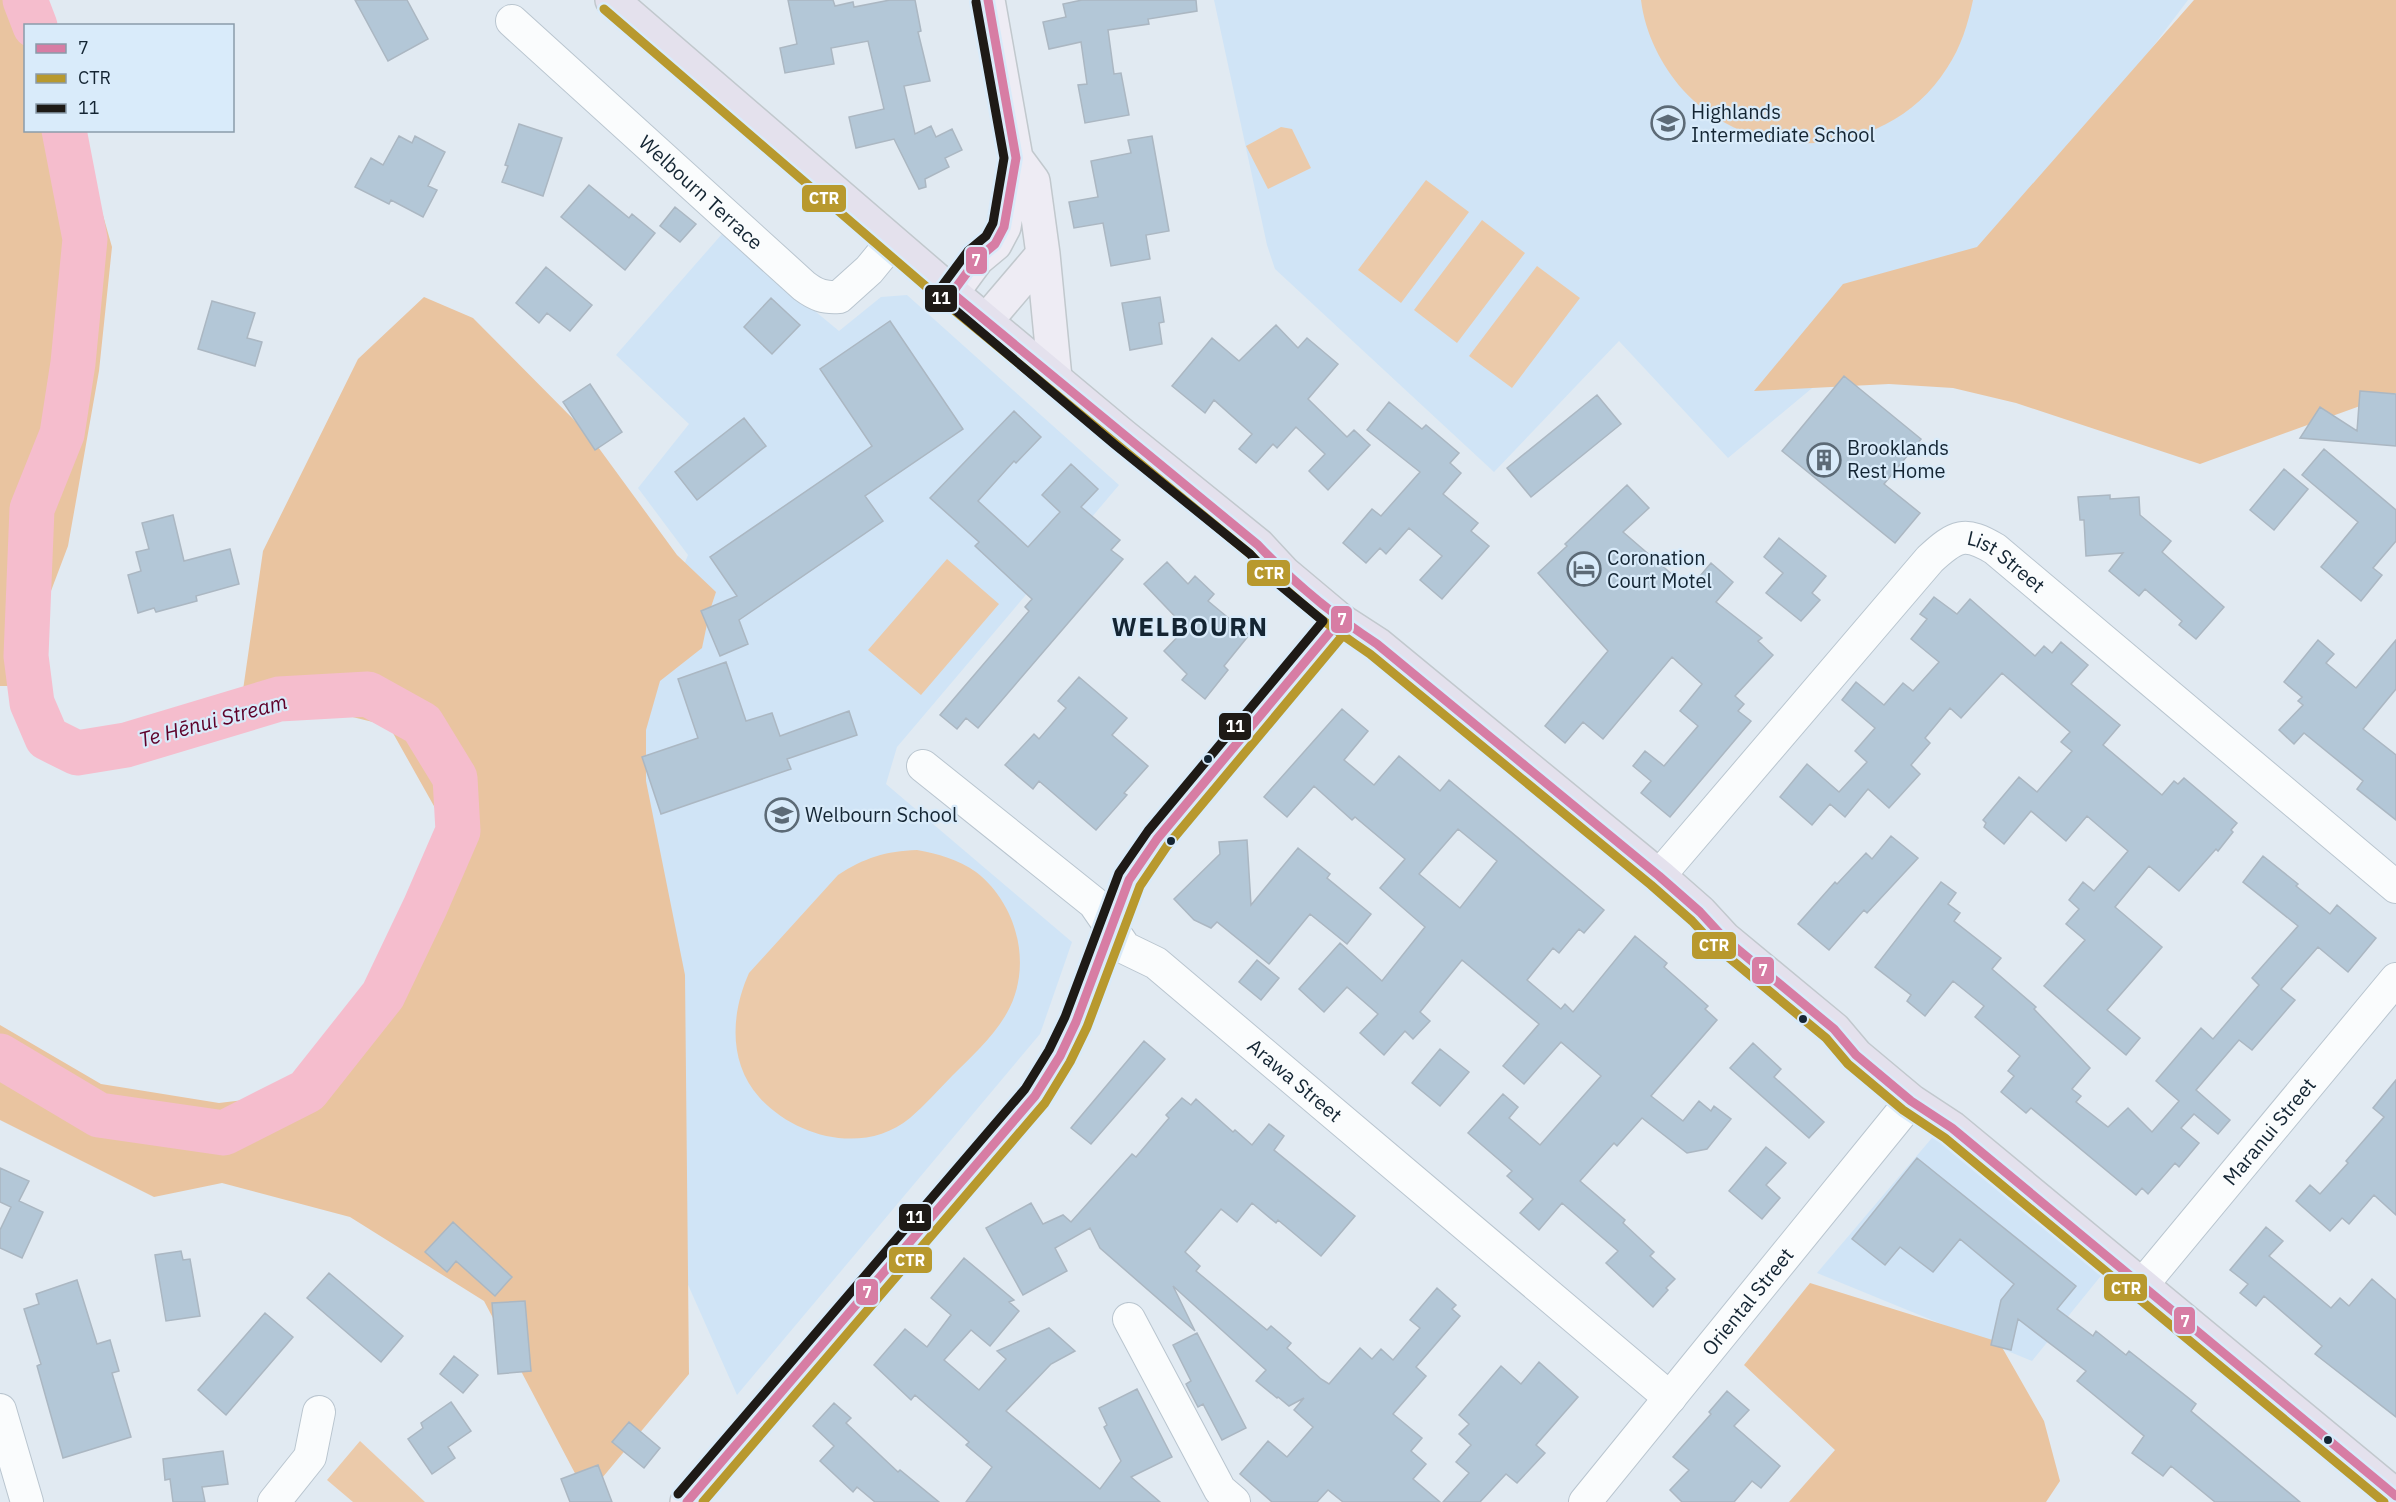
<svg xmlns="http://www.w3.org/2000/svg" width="2396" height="1502" viewBox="0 0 2396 1502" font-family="'IBM Plex Sans',sans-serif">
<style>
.built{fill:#d0e4f6}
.green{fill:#ebcaaa}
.forest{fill:#e9c4a0}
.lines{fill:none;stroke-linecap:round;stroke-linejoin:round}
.river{stroke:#f5bdcd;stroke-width:45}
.building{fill:#b3c7d7;stroke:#abb7c2;stroke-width:1.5;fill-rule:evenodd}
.minor-casing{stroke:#b9c5cf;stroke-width:34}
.major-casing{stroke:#c1c8cd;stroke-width:36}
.highway-casing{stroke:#c1c8cd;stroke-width:36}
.minor{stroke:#fafcfd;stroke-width:32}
.major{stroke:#eeecf4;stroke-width:33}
.highway{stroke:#e4e1ed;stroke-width:33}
.bus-1-casing{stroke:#d9ebfa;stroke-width:14}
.bus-2-casing{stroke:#d9ebfa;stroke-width:14}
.bus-3-casing{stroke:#d9ebfa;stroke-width:14}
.bus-1{stroke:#d77da4;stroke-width:9}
.bus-2{stroke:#b8992e;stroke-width:9}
.bus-3{stroke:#1e1a16;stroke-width:9}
.bus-dot{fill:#142533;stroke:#d9ebfa;stroke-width:2}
.labels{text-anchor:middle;stroke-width:4.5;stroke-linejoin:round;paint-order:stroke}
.poi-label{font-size:20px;fill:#142533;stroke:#d9ebfa;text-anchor:start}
.street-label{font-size:20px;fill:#142533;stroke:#d9ebfa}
.water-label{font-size:21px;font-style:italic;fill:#5e0129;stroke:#d9ebfa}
.district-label{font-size:26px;font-weight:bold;letter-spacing:1.5px;fill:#142533;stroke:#d9ebfa}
.line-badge{stroke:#d9ebfa;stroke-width:2}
.badge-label{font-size:16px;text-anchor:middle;font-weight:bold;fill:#fff}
</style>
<rect width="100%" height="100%" fill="#e1eaf2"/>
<!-- built -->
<path class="built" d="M1214,0h974l-242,321 -69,13 -149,124 -109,-117 -125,131 -219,-203 -8,-24z
M722,234l117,97 42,-34 26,-2 212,190 -222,262 -11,37 186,158 -32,92 -303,361 -92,-207 -2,-523 45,-110 -50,-67 51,-64 -73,-69z
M1937,1132l167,140 -72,89 -215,-88z"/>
<!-- green -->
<path class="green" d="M1641,0h332c-5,24 -12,47 -26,68 -57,91 -192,101 -264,22 -22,-25 -38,-57 -42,-90z
M1281,127l11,2 19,39 -43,21 -22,-43z
M1426,180l43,32 -68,91 -43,-33z
M1482,220l43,33 -68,90 -43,-33z
M1537,266l43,32 -68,90 -43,-32z
M947,559l52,45 -78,91 -53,-45z
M917,850c21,4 41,9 59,22 40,31 56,89 34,135 -13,27 -37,48 -58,69 -14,14 -27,29 -42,42 -46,38 -115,19 -151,-21 -31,-35 -28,-84 -10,-124l89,-98c26,-17 48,-24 79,-25z
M360,1441l65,61h-72l-26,-22z"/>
<!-- forest -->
<path class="forest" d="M0,0h41l8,25 -23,1v104l53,1 33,116 -13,124 -31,175 -53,140h-15z
M2194,0h202v393l-196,71 -184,-61 -63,-15 -64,-4 -135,7 89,-107 134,-37z
M424,297l49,21 117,118 87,119 39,37 -6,18 -8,38 -42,33 -14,49v51l39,194 4,399 -102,122 -103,-195 -134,-84 -128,-34 -68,14 -154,-77v-95l101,59 118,19 66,-8 49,-41 53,-83 41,-95 11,-61 -50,-89 -146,-36 20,-139 95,-192z
M1810,1283l189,59 45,79 16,60 -14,21h-257l46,-52 -91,-85z"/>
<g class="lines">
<!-- river -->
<path class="river" d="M25,0l10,26
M0,1056l99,59 125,18 83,-42 76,-96 42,-88 33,-76 -3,-53 -33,-54 -54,-30 -89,5 -153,46 -49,8 -30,-15 -15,-35 -6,-47 6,-147 30,-75 11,-71 12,-124 -21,-109"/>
</g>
<!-- building -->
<path class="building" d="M355,0h52l21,39 -40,22z
M788,0h45l2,6 18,-4 1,5 36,-7h25l6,31 -3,1 12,49 -26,5 11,48 16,-8 5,11 16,-8 10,21 -17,8 4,9 -24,12 1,8 -7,2 -25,-50 -38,9 -7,-31 35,-8 -16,-68 -37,7 3,16 -49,9 -5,-25 17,-4z
M1082,0h114l1,11 -49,8 1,5 -41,6 6,44 7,-1 8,42 -44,8 -7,-38 9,-1 -6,-42 -32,7 -6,-27 23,-5 -3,-13z
M519,124l43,14 -19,58 -41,-14 6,-16 -3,-1z
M399,136l13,7 3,-7 30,16 -17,34 9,4 -14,27 -32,-17 -2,4 -34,-17 16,-29 12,7z
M1152,136l17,95 -23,4 4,24 -39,7 -8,-43 -29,5 -5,-26 29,-5 -7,-36 40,-8 -3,-13z
M589,185l40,33 3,-4 23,19 -30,37 -64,-53z
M675,207l21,17 -16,18 -20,-16z
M546,267l46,38 -22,26 -23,-18 -8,10 -23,-20z
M1160,297l4,25 -5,1 3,21 -32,6 -8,-47z
M771,298l29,27 -28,29 -28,-27z
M212,301l43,12 -8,25 15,4 -7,24 -57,-17z
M890,321l73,108 -98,67 18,25 -144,99 9,24 -28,12 -19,-45 36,-15 -27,-39 162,-111 -52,-77z
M1276,325l22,23 9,-10 31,26 -30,35 39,38 7,-7 16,15 -42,45 -19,-19 16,-17 -29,-27 -19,21 -4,-4 -17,19 -17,-14 13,-15 -38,-34 -9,13 -33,-27 40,-48 27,23z
M1844,376l77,63 -37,45 36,29 -25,30 -113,-92z
M590,384l32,48 -27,18 -32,-48z
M2360,391l36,3v52l-96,-8 20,-31 37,24z
M1597,395l24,29 -90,73 -24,-29z
M1389,402l33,27 4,-4 33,28 -9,10 11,10 -18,21 35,29 -7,8 18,15 -47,53 -22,-19 22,-24 -33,-28 -23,26 -6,-6 -14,15 -23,-20 29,-34 9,7 39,-44 -53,-42z
M1014,411l27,26 -25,26 -2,-2 -36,40 50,46 32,-35 -18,-17 29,-31 27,25 -17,18 39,33 -9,10 12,9 -145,169 -12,-10 -9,11 -17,-14 89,-104 -4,-4 7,-8 -57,-53 4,-4 -49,-44z
M744,418l22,28 -69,54 -22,-28z
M2324,449l72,61v31l-23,27 9,7 -21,26 -40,-34 37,-45 -56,-47z
M2284,469l24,20 -34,41 -24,-20z
M1627,485l22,23 -26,24 66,57 22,-26 22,19 -17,20 46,36 -4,3 15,14 -38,41 9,8 -6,7 13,10 -81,96 -29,-24 10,-12 -18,-15 12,-15 19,15 34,-40 -18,-15 22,-27 -30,-27 -69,82 -20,-17 -18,21 -20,-17 63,-75 -70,-78 29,-27 -2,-2z
M2110,495v4l29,-2 1,18 31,26 -9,11 62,55 -28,32 -17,-14 3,-4 -37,-32 -6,7 -30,-25 14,-18 -37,3 -2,-36h-4l-2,-23z
M173,515l11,46 46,-12 9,35 -43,12 1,5 -41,11 -2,-4 -16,5 -10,-38 13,-4 -5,-19 13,-3 -7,-26z
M1779,538l47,38 -14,17 8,7 -19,21 -35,-28 17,-20 -19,-16z
M1167,562l21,22 7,-8 19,18 -6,7 41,34 -25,31 4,4 -23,29 -23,-19 5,-6 -23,-23 22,-23 -42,-44z
M1934,597l23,17 13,-15 65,57 9,-10 8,7 9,-11 27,23 -17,19 49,41 -17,20 59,50 12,-14 4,3 6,-6 53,45 -6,7 2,2 -15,19 -2,-2 -37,42 -30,-25 -34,41 47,40 -55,63 33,28 -14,17 -82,-69 41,-46 -19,-16 13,-15 -10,-9 14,-18 11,9 34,-40 -41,-35 -21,25 -35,-30 -27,33 -20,-17 2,-4 -3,-3 36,-43 18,15 35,-41 -11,-9 9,-10 -68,-59 -41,45 -11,-10 -25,30 5,5 -19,22 9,9 -31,34 -21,-19 -23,28 -15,-13 -18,21 -32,-28 27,-33 32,28 28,-30 -12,-11 20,-23 -33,-28 14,-18 28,23 19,-22 10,8 26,-29 -28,-23 16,-20 -7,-5z
M2318,640l16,14 -8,9 30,25 40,-48v49l-33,40 33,26v65l-39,-31 6,-8 -59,-48 -10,11 -15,-14 24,-25 -5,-4 4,-4 -18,-15z
M726,662l20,59 26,-8 8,23 69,-25 8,24 -70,24 4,10 -130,45 -19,-57 56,-19 -20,-59z
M1079,677l48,41 -15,17 36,31 -24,27 3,2 -31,35 -57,-49 -6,8 -28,-24 29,-31 5,5 27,-31 -8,-7z
M1342,709l26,22 -24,29 30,25 25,-29 41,35 9,-11 155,130 -20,23 -5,-4 -20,24 -6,-5 -26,32 34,29 4,-5 8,8 62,-76 32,27 -3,4 44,39 -3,3 12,11 -66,76 32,25 16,-20 12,10 3,-5 17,13 -24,30 -20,4 -45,-35 -25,28 -3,-3 -34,38 45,39 -2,3 31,29 -4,4 25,23 -9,9 2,2 -15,17 -47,-44 12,-12 -56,-48 -23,27 -19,-17 13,-14 -26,-23 5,-5 -44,-38 35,-39 15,13 -9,11 31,27 61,-69 -40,-34 -37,42 -21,-18 36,-42 -77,-64 -42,52 10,9 -17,18 -8,-8 -21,24 -24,-22 18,-19 -31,-27 -23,25 -25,-23 41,-46 42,38 43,-54 -45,-39 25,-29 -50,-42 -3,3 -38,-34 -27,31 -23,-20zM1458,829l39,32 -37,47 -41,-34z
M1891,836l27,22 -51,55 -3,-3 -35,40 -31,-26 37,-42 2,2 29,-31 6,6z
M1247,840l4,65 47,-57 32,26 -3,4 44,36 -24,30 -37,-30 -41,50 -52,-42 -6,6 -17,-8 -20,-21 46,-45 -1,-12z
M2263,856l35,28 -2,2 34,28 7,-9 39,33 -28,34 -30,-25 -37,42 14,11 -43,50 -13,-10 -43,50 34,30 -12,14 -24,-20 -13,14 18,15 -20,24 -4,-4 -27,31 -6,-6 -6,7 -105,-87 -5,5 -25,-21 13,-16 -6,-5 12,-15 -45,-39 9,-11 -31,-25 -28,35 -18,-15 4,-6 -36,-28 66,-85 15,11 -8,11 12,9 -6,8 47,37 -9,11 44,38 -2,2 56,59 -18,21 9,7 -5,6 32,25 20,-19 24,24 27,-31 -23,-20 45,-53 12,11 46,-54 -7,-7 46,-52 -55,-44z
M1257,960l22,18 -18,22 -22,-18z
M1144,1041l21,18 -74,85 -20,-16z
M1753,1043l28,26 -7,8 50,45 -15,16 -79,-70z
M1440,1049l29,23 -29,34 -28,-23z
M2396,1080v135l-22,-20 -25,29 -7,-6 -12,13 -34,-30 14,-16 10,9 28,-31 -2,-2 38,-44 -11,-9z
M1182,1098l9,7 5,-6 37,33 2,-2 17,15 17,-21 15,12 -10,14 81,66 -34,40 -43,-36 -2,3 -24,-20 -15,19 -16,-13 -36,43 15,14 -4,5 71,59 4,-4 20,17 -4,5 34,31 8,5 31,-36 12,11 9,-10 12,11 27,-32 -10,-8 27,-32 19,17 -4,4 8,7 -44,51 10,9 -33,38 29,24 -11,13 15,13 -13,15 27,23h-97l-15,-12 -11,12h-45l-32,-28 28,-33 19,16 26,-30 -19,-17 10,-12 -15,8 -11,-9 -1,1 -21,-17 10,-11 -93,-84 22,45 -95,-83 -10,-20 -35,20 12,23 -44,24 -37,-67 45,-25 12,21 20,-9 8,7 61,-68 4,3 33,-39 -3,-3z
M1766,1147l20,16 -20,22 14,13 -18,21 -33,-28z
M1917,1158l159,128 -19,23 36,27 3,-5 30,24 3,-4 67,53 -5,7 109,91h-85l-44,-36 -8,10 -31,-23 12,-17 -67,-55 9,-10 -68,-52 -7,31 -20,-5 10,-45 13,-16 -54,-45 -27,33 -33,-25 -15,18 -33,-26z
M0,1168l29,13 -10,20 24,11 -21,46 -22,-10v-18l11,-23 -11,-5z
M453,1222l59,55 -17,19 -39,-35 -9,11 -22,-20z
M2266,1227l17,14 -14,15 62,52 9,-10 9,8 23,-27 24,21v117l-81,-63 7,-8 -58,-50 -8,10 -16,-13 8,-9 -18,-14z
M181,1251l2,9 7,-1 10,57 -34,5 -11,-66z
M964,1258l50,42 -5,2 10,9 -29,35 -19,-16 -27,30 35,30 27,-31 -9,-8 52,-23 26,23 -24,13 -45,47 94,78 21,-28 -17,-34 3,-2 -8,-17 38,-19 35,68 -41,20 29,25h-194l26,-35 -26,-22 3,-3 -54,-47 -4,5 -37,-35 31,-36 22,18 24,-32 -20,-17z
M329,1273l74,63 -22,26 -74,-64z
M77,1280l20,64 13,-4 9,31 -7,2 19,64 -68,21 -26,-92 4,-2 -17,-55 15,-5 -3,-10z
M525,1301l6,70 -33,3 -6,-71z
M265,1313l28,24 -67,78 -28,-25z
M1197,1333l49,95 -24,12 -19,-36 -5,3 -12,-23 5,-3 -18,-36z
M454,1356l24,19 -15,18 -23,-19z
M1539,1362l39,35 -42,48 9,8 -28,30 -11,-9 -26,28h-37l26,-29 -13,-11 15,-17 -12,-11 10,-10 -10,-9 42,-49 20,18z
M1727,1391l22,19 -15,16 46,40 -19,22 -9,-7 -18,21h-52l-12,-12 19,-20 -16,-13 38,-43 -2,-2z
M451,1402l20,29 -23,16 7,11 -23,16 -24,-35 15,-11 -2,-5z
M834,1403l17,15 -5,5 52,49 2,-2 39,32h-64l-18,-15 -4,5 -33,-31 14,-15 -21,-20z
M629,1422l31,26 -16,20 -32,-26z
M223,1451l5,33 -26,3 3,15h-32l-3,-23 -5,1 -2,-21z
M598,1465l14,37h-42l-9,-23z"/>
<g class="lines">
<!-- minor casing -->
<g class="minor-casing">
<g id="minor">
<path id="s1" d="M512,21l292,265c12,9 20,12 35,11l30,-27 23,-28"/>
<path id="s2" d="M923,766l171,137 31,45 31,15 514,435"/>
<path id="s3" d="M1659,876l271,-317c26,-24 35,-28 65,-10l401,338"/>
<path id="s4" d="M2143,1284l253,-305"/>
<path d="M1129,1319l91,171 14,12"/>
<path d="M0,1410l27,92"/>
<path d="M274,1502l36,-45 9,-45"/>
<path id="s5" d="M1585,1502l326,-401"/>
</g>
</g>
<!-- major casing -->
<g class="major-casing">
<path id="major" d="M1016,158l17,23 10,73 12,124
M952,293l25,-34 18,-15 9,-17 12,-69 -28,-158
M986,321l57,-67
M687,1502l348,-406 25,-40 16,-34 53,-142 28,-41 183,-219"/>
</g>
<!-- highway casing -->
<g class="highway-casing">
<path id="highway" d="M612,0l340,293 170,142 136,110 26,28 56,47 37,24 282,232 41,36 24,26 110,91 22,26 55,46 41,27 444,368"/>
</g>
<!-- minor -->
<use href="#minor" class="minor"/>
<!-- major -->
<use href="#major" class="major"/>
<!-- highway -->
<use href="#highway" class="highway"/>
<!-- bus-1 casing -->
<g class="bus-1-casing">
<path id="bus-1" d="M988,0l28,158 -12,69 -9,17 -18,15 -25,34 306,252c36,38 75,70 119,99l282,232 41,36 24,26 110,91 22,26 55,46 41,27 444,368
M687,1502l348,-406 25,-40 16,-34 53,-142 28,-41 183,-219"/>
</g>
<!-- bus-2 casing -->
<g class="bus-2-casing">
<path id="bus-2" d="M604,9l340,293 306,252c36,39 76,71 120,100l281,231 41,36 24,26 110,91 22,26 55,46 42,28 439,364
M703,1502l342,-399 25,-41 17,-35 53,-141 27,-40 182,-218"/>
</g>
<!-- bus-3 casing -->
<g class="bus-3-casing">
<path id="bus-3" d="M678,1494l347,-405 24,-39 16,-33 54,-144 29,-42 175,-210 -47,-39 -26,-28 -136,-110 -173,-146 -1,-5 2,-7 26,-35 18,-15 7,-13 11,-65 -28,-156"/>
</g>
<!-- bus-1 -->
<use href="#bus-1" class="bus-1"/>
<!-- bus-2 -->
<use href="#bus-2" class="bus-2"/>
<!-- bus-3 -->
<use href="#bus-3" class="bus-3"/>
</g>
<!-- icons -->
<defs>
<g id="school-ring" transform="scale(1.725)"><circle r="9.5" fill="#d9ebfa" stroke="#5c6a76" stroke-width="1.5"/><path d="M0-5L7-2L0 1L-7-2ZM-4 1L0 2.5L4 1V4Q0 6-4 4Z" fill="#5c6a76"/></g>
<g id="building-ring" transform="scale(1.725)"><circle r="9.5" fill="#d9ebfa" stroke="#5c6a76" stroke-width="1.5"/><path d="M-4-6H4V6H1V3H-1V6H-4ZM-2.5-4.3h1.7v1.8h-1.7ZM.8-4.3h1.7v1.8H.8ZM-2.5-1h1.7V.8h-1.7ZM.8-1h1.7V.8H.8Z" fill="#5c6a76"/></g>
<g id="hotel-ring" transform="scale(1.725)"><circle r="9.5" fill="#d9ebfa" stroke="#5c6a76" stroke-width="1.5"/><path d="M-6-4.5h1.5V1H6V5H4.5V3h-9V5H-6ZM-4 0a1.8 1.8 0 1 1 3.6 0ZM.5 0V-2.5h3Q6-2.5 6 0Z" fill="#5c6a76"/></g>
</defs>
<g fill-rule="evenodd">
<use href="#school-ring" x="1668" y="123"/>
<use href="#building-ring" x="1824" y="460"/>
<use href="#hotel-ring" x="1584" y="569"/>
<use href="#school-ring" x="782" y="815"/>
</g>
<!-- markers -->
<g class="bus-dot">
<circle cx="1208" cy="759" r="5"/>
<circle cx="1171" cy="841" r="5"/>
<circle cx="1803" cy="1019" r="5"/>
<circle cx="2328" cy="1440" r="5"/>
</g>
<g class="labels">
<!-- poi labels -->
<g class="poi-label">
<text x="1691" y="119">Highlands<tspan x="1691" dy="23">Intermediate School</tspan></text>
<text x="1847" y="455">Brooklands<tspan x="1847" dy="23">Rest Home</tspan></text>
<text x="1607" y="565">Coronation<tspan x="1607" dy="23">Court Motel</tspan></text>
<text x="805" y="822">Welbourn School</text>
</g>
<!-- street labels -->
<g class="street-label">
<text dy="7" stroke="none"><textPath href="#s1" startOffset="255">Welbourn Terrace</textPath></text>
<text dy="7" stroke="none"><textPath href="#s3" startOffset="507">List Street</textPath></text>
<text dy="7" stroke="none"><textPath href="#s2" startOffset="490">Arawa Street</textPath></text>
<text dy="7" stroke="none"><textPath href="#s4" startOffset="198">Maranui Street</textPath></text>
<text dy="7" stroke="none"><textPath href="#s5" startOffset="258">Oriental Street</textPath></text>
</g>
<!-- water labels -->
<g class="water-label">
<text transform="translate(213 721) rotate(-15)" y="7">Te Hēnui Stream</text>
</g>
<!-- district labels -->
<g class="district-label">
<text x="1190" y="636">WELBOURN</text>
</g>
</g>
<g class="line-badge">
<rect x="801" y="184" width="46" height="29" rx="6" fill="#b8992e"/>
<rect x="965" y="246" width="23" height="29" rx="6" fill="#d77da4"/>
<rect x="924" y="284" width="34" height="29" rx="6" fill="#1e1a16"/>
<rect x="1246" y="559" width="45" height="28" rx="6" fill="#b8992e"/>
<rect x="1330" y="605" width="23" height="29" rx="6" fill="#d77da4"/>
<rect x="1218" y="712" width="34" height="29" rx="6" fill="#1e1a16"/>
<rect x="1691" y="931" width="46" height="29" rx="6" fill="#b8992e"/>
<rect x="1751" y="956" width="24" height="29" rx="6" fill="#d77da4"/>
<rect x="898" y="1203" width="34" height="29" rx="6" fill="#1e1a16"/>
<rect x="888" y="1246" width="45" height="28" rx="6" fill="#b8992e"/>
<rect x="2103" y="1273" width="45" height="29" rx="6" fill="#b8992e"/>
<rect x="855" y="1278" width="24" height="28" rx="6" fill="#d77da4"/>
<rect x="2173" y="1306" width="23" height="29" rx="6" fill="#d77da4"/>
</g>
<g class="badge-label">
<text x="824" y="204">CTR</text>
<text x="976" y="266">7</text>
<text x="941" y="304">11</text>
<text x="1269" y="579">CTR</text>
<text x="1342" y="625">7</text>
<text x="1235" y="732">11</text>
<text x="1714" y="951">CTR</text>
<text x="1763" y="976">7</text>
<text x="915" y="1223">11</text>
<text x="910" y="1266">CTR</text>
<text x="2126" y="1294">CTR</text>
<text x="867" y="1298">7</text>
<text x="2185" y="1327">7</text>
</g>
<!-- legend -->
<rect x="24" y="24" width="210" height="108" fill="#d9ebfa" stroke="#8a9caa" stroke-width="1.5"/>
<rect x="36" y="44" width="30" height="9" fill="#d77da4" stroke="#8a9caa" stroke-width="1.5"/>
<text x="78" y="54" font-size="18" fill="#142533">7</text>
<rect x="36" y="74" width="30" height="9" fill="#b8992e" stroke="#8a9caa" stroke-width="1.5"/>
<text x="78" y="84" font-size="18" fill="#142533">CTR</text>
<rect x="36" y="104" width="30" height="9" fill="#1e1a16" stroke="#8a9caa" stroke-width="1.5"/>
<text x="78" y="114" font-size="18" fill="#142533">11</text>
</svg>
